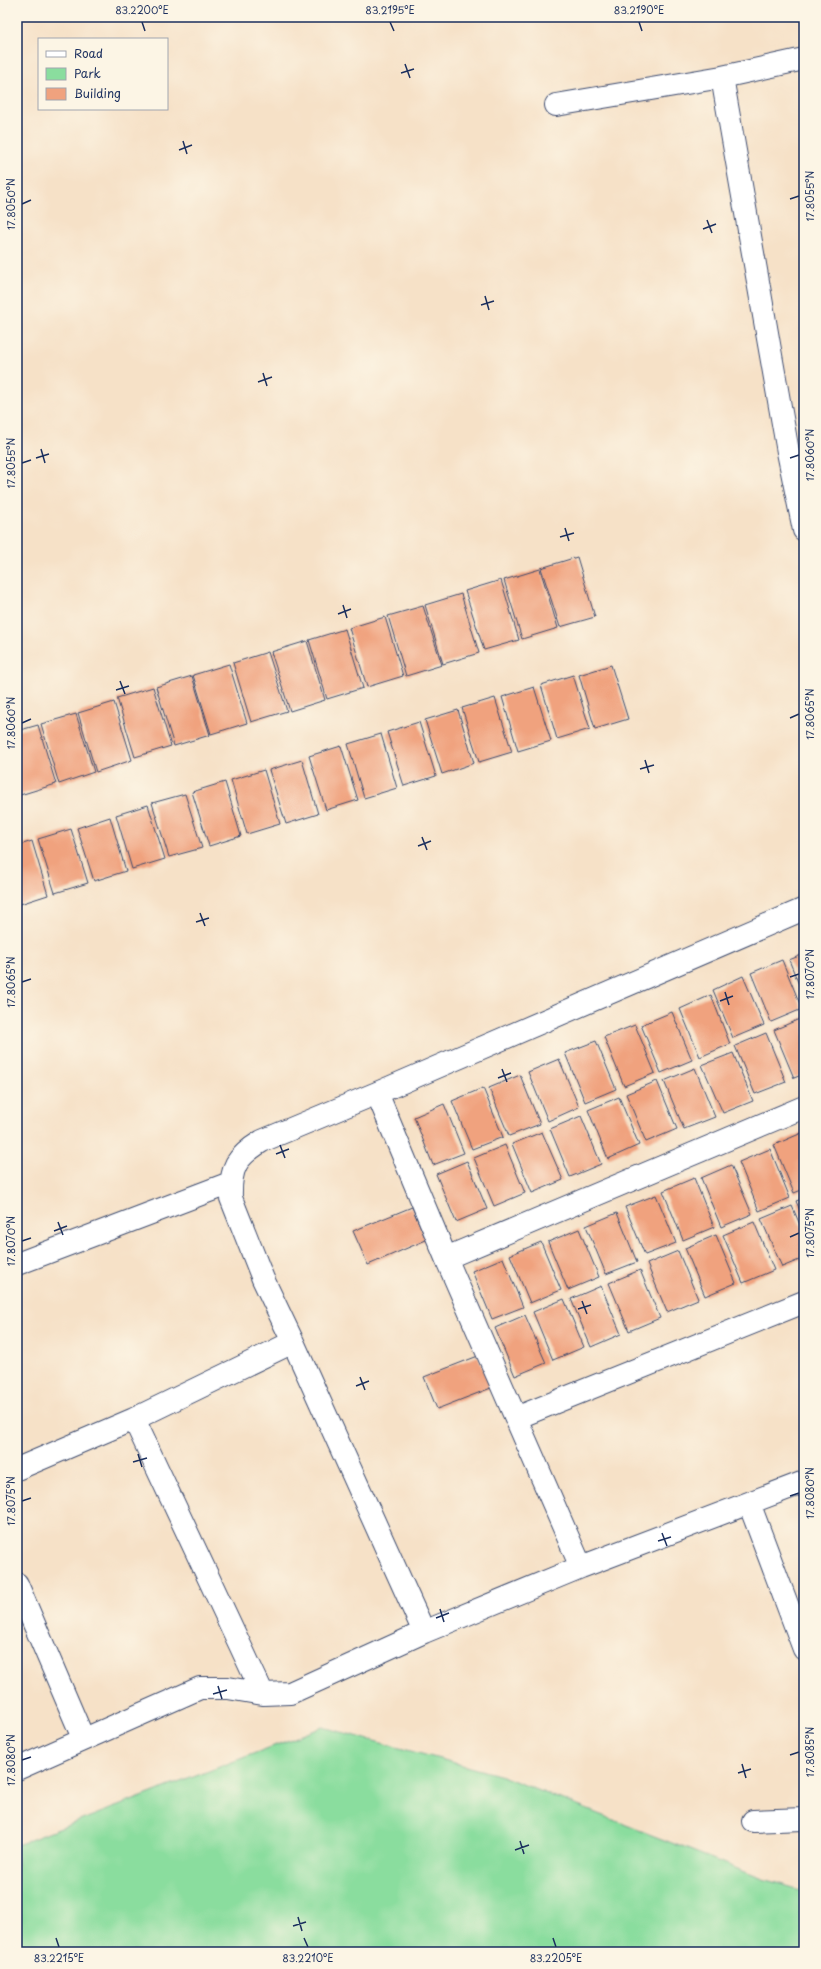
<svg xmlns="http://www.w3.org/2000/svg" width="821" height="1969" viewBox="0 0 821 1969" font-family="'Playpen Sans',sans-serif">
<style>
.green{fill:#8add9e;stroke:#52867e}
.building{fill:#f0a27e}
.lines{fill:none;stroke-linecap:round;stroke-linejoin:round}
.minor-casing{stroke:#3c4a6e;stroke-width:24}
.minor{stroke:#fff;stroke-width:22}
.ticks{fill:none;stroke:#1b2f5e;stroke-width:1.5}
.neatline{fill:none;stroke:#1b2f5e;stroke-width:1.5}
.ticks-label{font-size:10px;text-anchor:middle;fill:#1b2f5e}
</style>
<rect width="100%" height="100%" fill="#fcf5e5"/>
<filter id="ink" filterUnits="userSpaceOnUse"><feTurbulence type="fractalNoise" baseFrequency=".025" numOctaves="2"/><feDisplacementMap in="SourceGraphic" scale="8" xChannelSelector="R" yChannelSelector="G"/><feConvolveMatrix kernelMatrix="1 2 1 2 8 2 1 2 1" color-interpolation-filters="sRGB"/></filter>
<filter id="wash" filterUnits="userSpaceOnUse"><feTurbulence type="fractalNoise" baseFrequency=".012" numOctaves="4" result="noise"/><feDisplacementMap in="SourceGraphic" scale="16" xChannelSelector="R" yChannelSelector="G"/><feGaussianBlur stdDeviation="0.9" result="paint"/><feColorMatrix in="noise" values="0 0 0 0 0 0 0 0 0 0 0 0 0 0 0 0 0 1.4 0 .05"/><feComposite in="paint" operator="in"/></filter>
<g filter="url(#wash)">
<rect width="100%" height="100%" fill="#f6e1c7"/>
<!-- green -->
<path class="green" d="M323,1727l179,49 261,103 41,12v61h-787v-107z"/>
<g id="blocks">
<!-- building -->
<path class="building" d="M577,557l18,60 -35,10 -19,-59z
M540,569l18,59 -36,11 -18,-59z
M501,580l18,60 -35,10 -19,-59z
M461,594l18,59 -36,11 -18,-59z
M423,606l19,59 -36,11 -18,-60z
M385,617l18,59 -36,11 -18,-59z
M345,629l18,59 -36,11 -18,-59z
M307,641l18,59 -35,11 -19,-59z
M268,652l19,59 -36,11 -18,-59z
M229,664l18,59 -36,11 -18,-59z
M611,665l17,54 -33,10 -16,-54z
M573,675l17,54 -33,10 -16,-54z
M192,676l18,59 -36,11 -18,-59z
M153,687l18,59 -36,11 -18,-59z
M534,687l17,54 -33,10 -16,-54z
M495,698l17,54 -33,10 -17,-54z
M114,702l18,58 -36,12 -18,-59z
M458,710l16,53 -32,11 -17,-54z
M76,714l18,58 -35,12 -18,-60z
M419,722l17,54 -32,10 -17,-54z
M38,725l18,59 -36,11 -3,-10v-54z
M381,734l16,54 -33,10 -16,-54z
M341,746l17,54 -32,10 -17,-54z
M302,760l16,54 -32,10 -17,-54z
M264,770l16,54 -33,10 -16,-54z
M225,782l16,54 -32,10 -17,-54z
M185,794l17,54 -33,9 -17,-54z
M148,805l17,54 -33,10 -16,-54z
M110,817l16,54 -32,10 -17,-53z
M71,829l17,54 -33,10 -17,-54z
M32,841l16,54 -31,10v-59z
M804,954v43l-15,-37z
M782,960l20,49 -31,13 -20,-49z
M743,976l21,49 -31,13 -20,-48z
M711,995l19,49 -30,13 -20,-48z
M672,1012l20,48 -31,13 -20,-48z
M804,1017v57l-10,4 -20,-48z
M635,1025l20,48 -31,13 -20,-49z
M766,1033l20,49 -31,12 -20,-48z
M596,1041l20,48 -31,13 -20,-49z
M733,1053l20,48 -30,12 -21,-48z
M559,1059l20,48 -31,14 -20,-49z
M695,1068l20,49 -31,12 -20,-48z
M520,1075l20,49 -31,12 -20,-48z
M657,1081l20,48 -31,13 -20,-48z
M483,1088l20,49 -31,12 -20,-48z
M619,1097l20,48 -31,14 -20,-49z
M444,1104l20,49 -31,12 -19,-48z
M581,1116l20,48 -31,13 -20,-48z
M542,1132l21,48 -31,13 -20,-49z
M804,1132v57l-10,4 -20,-48z
M505,1145l20,48 -31,13 -20,-48z
M770,1149l20,49 -31,13 -20,-49z
M467,1161l20,48 -31,13 -20,-48z
M731,1165l21,49 -31,13 -20,-49z
M694,1178l20,49 -31,13 -20,-49z
M656,1195l20,48 -31,12 -20,-48z
M804,1198v22l-8,-19z
M792,1206l12,28v24l-22,9 -21,-48z
M412,1207l14,33 -58,25 -15,-34z
M617,1213l20,49 -31,12 -20,-48z
M754,1222l20,48 -31,13 -20,-48z
M579,1229l20,48 -31,13 -20,-48z
M716,1235l20,48 -31,13 -20,-48z
M541,1242l20,48 -31,13 -20,-48z
M678,1251l20,48 -31,13 -20,-48z
M503,1258l20,49 -31,12 -20,-48z
M640,1270l20,48 -31,13 -20,-48z
M601,1286l20,48 -30,13 -20,-48z
M564,1299l20,48 -31,13 -20,-48z
M525,1315l21,48 -31,13 -20,-48z
M478,1356l13,32 -54,21 -13,-32z"/>
</g>
</g>
<g filter="url(#ink)">
<use href="#blocks" fill-opacity="0" stroke="#3c4a6e" stroke-width="1"/>
<g class="lines">
<!-- minor casing -->
<g class="minor-casing">
<path id="minor" d="M722,77l66,375 16,78
M556,105l166,-28 82,-18
M377,1093l69,165 358,-151
M446,1258l135,309
M17,1264l213,-81
M516,1418l288,-116
M134,1419l129,275
M17,1469l117,-50 159,-77
M749,1503l55,146
M17,1584l66,154
M424,1632l-131,-290 -30,-63 -32,-81c-1,-31 5,-41 31,-57l115,-48 427,-184
M17,1769l183,-81h28l35,6 27,-1 134,-61 157,-65 223,-85
M753,1821l51,-2"/>
</g>
<!-- minor -->
<use href="#minor" class="minor"/>
</g>
</g>
<!-- ticks -->
<path class="ticks" d="M142,22l3,9M390,22l4,9M639,22l3,9M405,64l5,14M401,73l13,-4M183,141l4,13M179,150l13,-5M790,199l9,-3M22,204l9,-4M707,220l5,13M703,229l13,-5M485,296l4,14M481,305l13,-4M263,373l4,13M258,382l14,-5M41,449l4,14M36,458l13,-4M790,458l9,-3M22,463l9,-3M565,528l4,13M560,537l14,-4M343,605l4,13M338,614l13,-5M120,681l5,13M116,690l13,-4M790,718l9,-4M22,723l9,-4M645,760l4,13M640,769l14,-4M422,837l5,13M418,846l13,-5M200,913l5,13M196,922l13,-4M790,977l9,-3M22,982l9,-3M725,992l4,13M720,1001l13,-5M502,1069l5,13M498,1078l13,-5M280,1145l5,13M276,1154l13,-5M58,1222l5,13M54,1231l13,-5M790,1237l9,-4M22,1241l9,-3M582,1301l5,13M578,1309l13,-4M360,1377l5,13M356,1386l13,-5M138,1454l4,13M133,1462l14,-4M790,1496l9,-3M22,1501l9,-3M662,1533l5,13M658,1541l13,-4M440,1609l4,13M436,1618l13,-5M218,1686l4,13M213,1694l14,-4M790,1755l9,-3M22,1760l9,-3M742,1764l4,14M738,1773l13,-4M520,1841l4,13M515,1850l14,-5M298,1917l4,14M293,1926l13,-4M56,1938l3,9M304,1938l4,9M553,1938l3,9"/>
<!-- margin -->
<rect width="821" height="1969" fill="none" stroke="#fcf5e5" stroke-width="44"/>
<!-- legend -->
<rect x="38" y="38" width="130" height="72" fill="#fcf5e5" stroke="#a2a6af"/>
<rect x="46" y="51" width="20" height="6" fill="#ffffff" stroke="#a2a6af"/>
<text x="74" y="58" font-size="12" fill="#1b2f5e">Road</text>
<rect x="46" y="68" width="20" height="12" fill="#8add9e" stroke="#a2a6af"/>
<text x="74" y="78" font-size="12" fill="#1b2f5e">Park</text>
<rect x="46" y="88" width="20" height="12" fill="#f0a27e" stroke="#a2a6af"/>
<text x="74" y="98" font-size="12" fill="#1b2f5e">Building</text>
<rect x="22" y="22" width="777" height="1925" class="neatline"/>
<g class="ticks-label">
<text x="142" y="14">83.2200°E</text>
<text x="390" y="14">83.2195°E</text>
<text x="639" y="14">83.2190°E</text>
<text transform="translate(810 196) rotate(-90)" y="4">17.8055°N</text>
<text transform="translate(11 204) rotate(-90)" y="4">17.8050°N</text>
<text transform="translate(810 455) rotate(-90)" y="4">17.8060°N</text>
<text transform="translate(11 463) rotate(-90)" y="4">17.8055°N</text>
<text transform="translate(810 714) rotate(-90)" y="4">17.8065°N</text>
<text transform="translate(11 723) rotate(-90)" y="4">17.8060°N</text>
<text transform="translate(810 974) rotate(-90)" y="4">17.8070°N</text>
<text transform="translate(11 982) rotate(-90)" y="4">17.8065°N</text>
<text transform="translate(810 1233) rotate(-90)" y="4">17.8075°N</text>
<text transform="translate(11 1241) rotate(-90)" y="4">17.8070°N</text>
<text transform="translate(810 1493) rotate(-90)" y="4">17.8080°N</text>
<text transform="translate(11 1501) rotate(-90)" y="4">17.8075°N</text>
<text transform="translate(810 1752) rotate(-90)" y="4">17.8085°N</text>
<text transform="translate(11 1760) rotate(-90)" y="4">17.8080°N</text>
<text x="59" y="1962">83.2215°E</text>
<text x="308" y="1962">83.2210°E</text>
<text x="556" y="1962">83.2205°E</text>
</g>
</svg>
